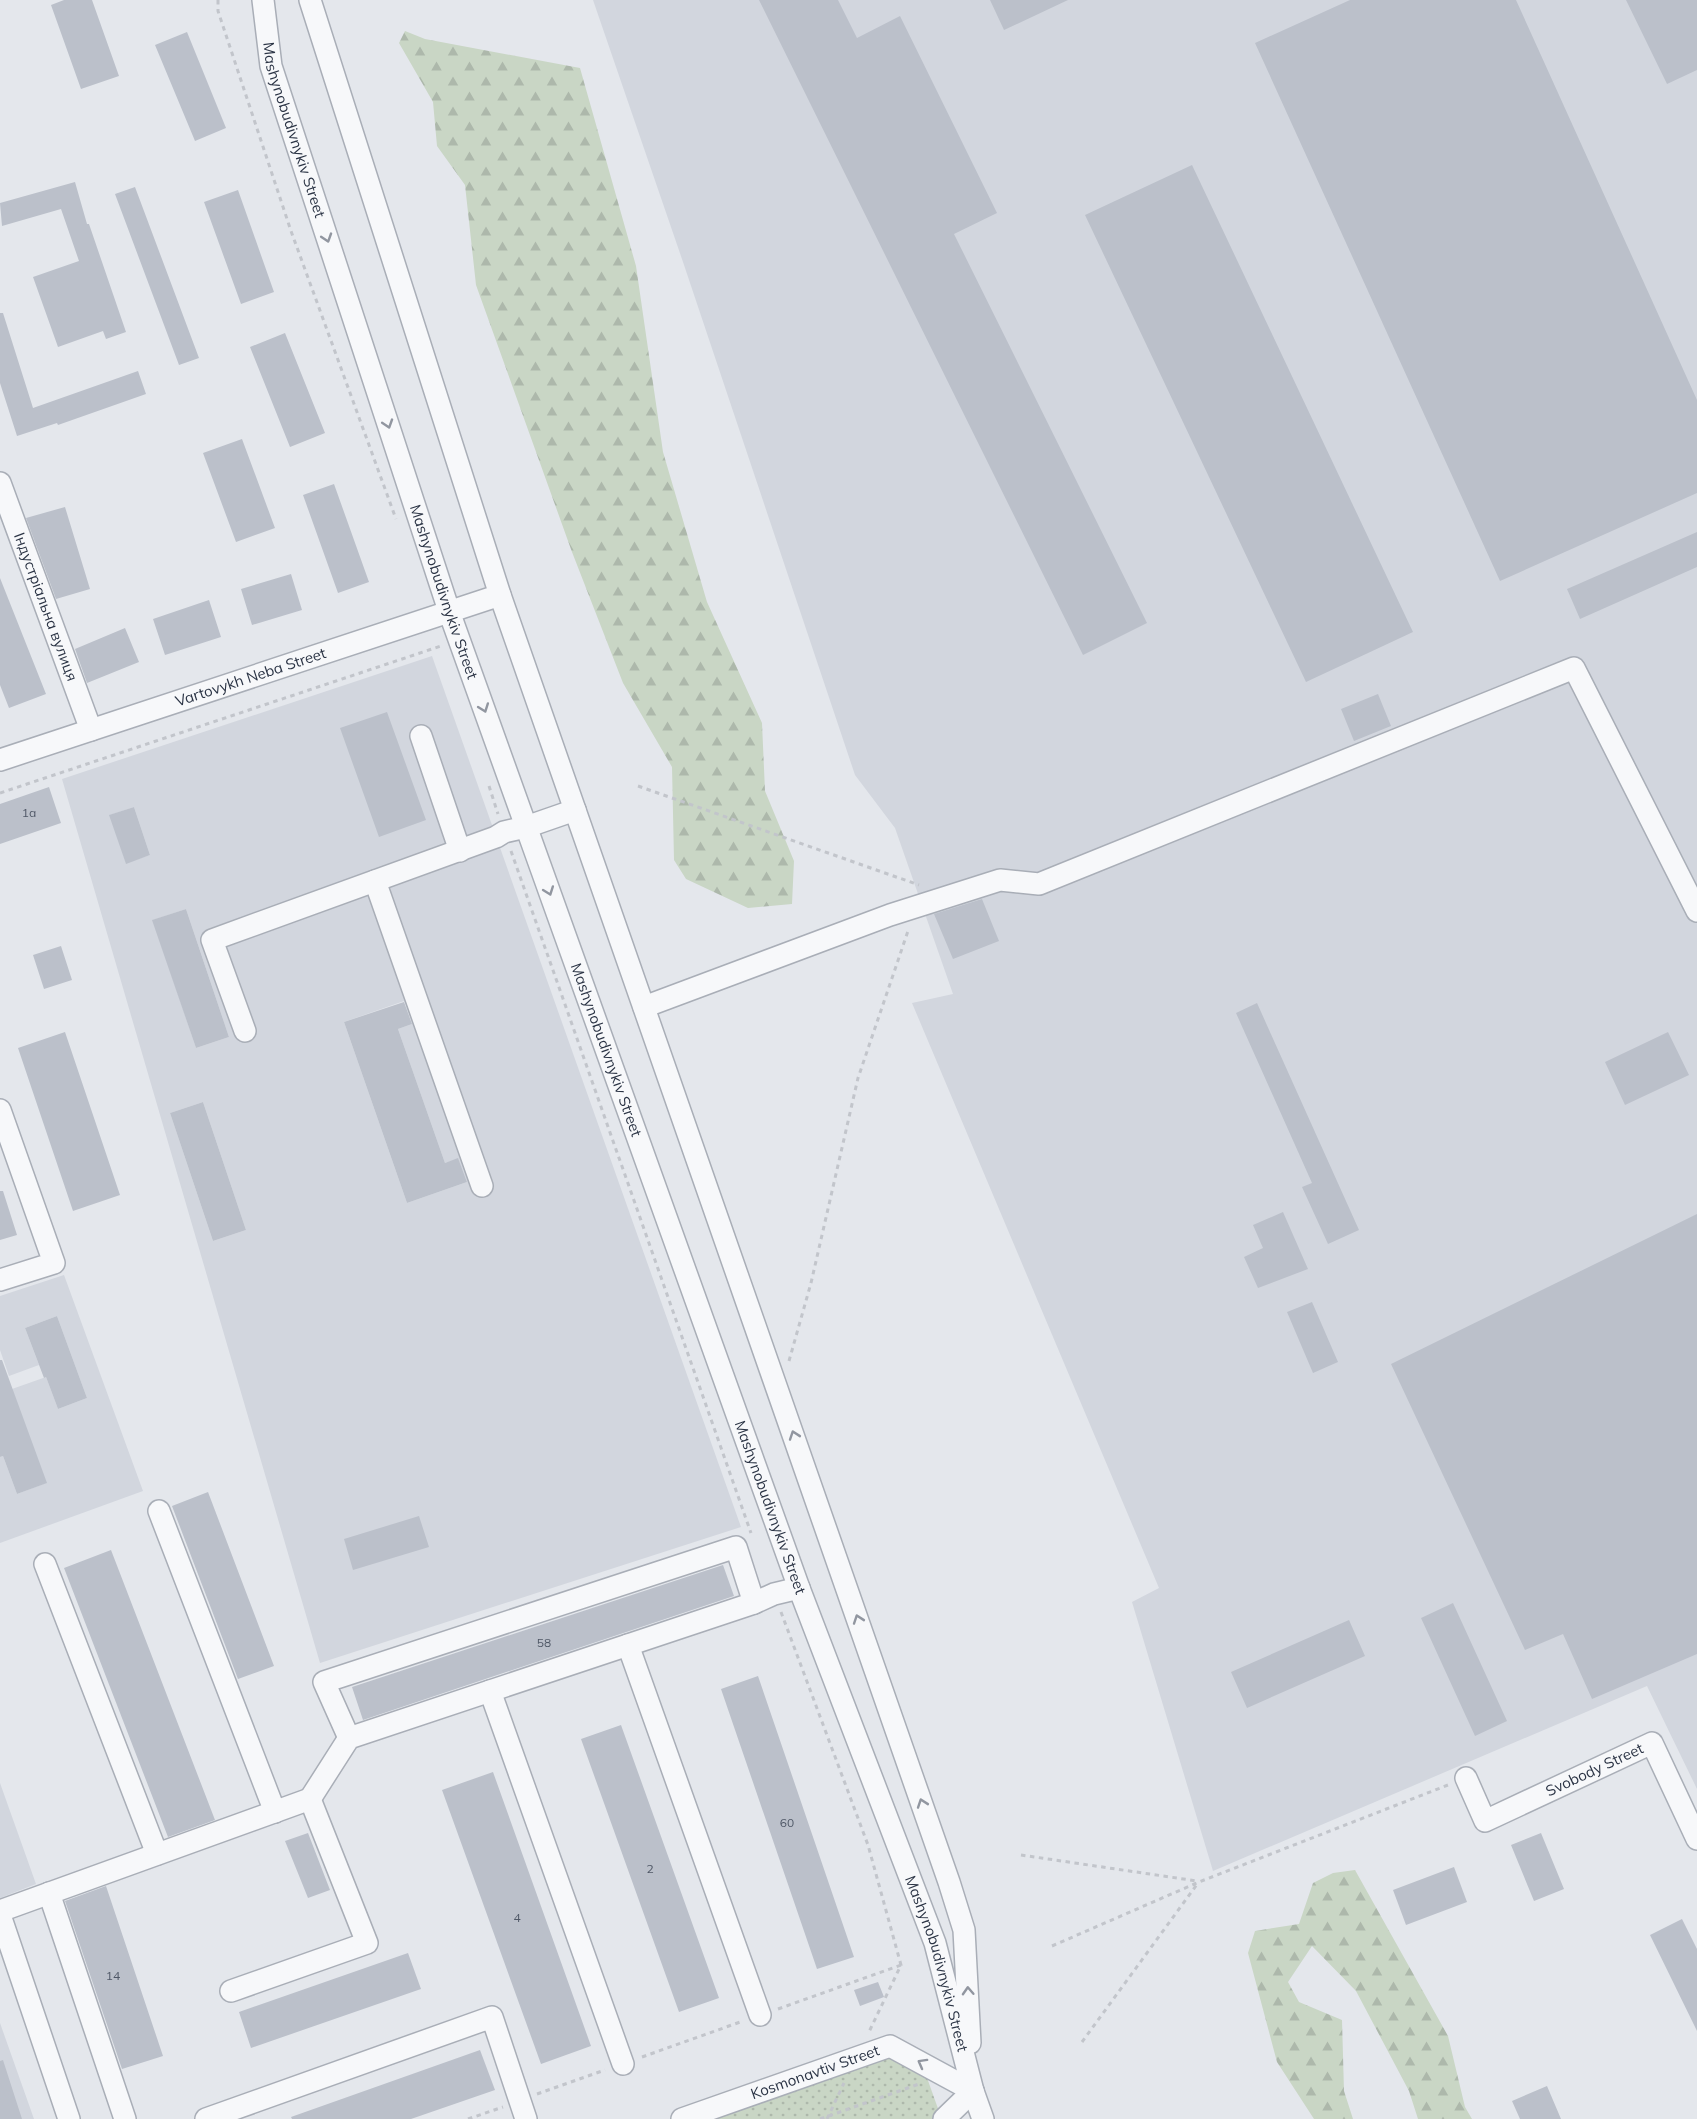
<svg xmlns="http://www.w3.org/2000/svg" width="1697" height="2119" viewBox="0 0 1697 2119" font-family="Mulish,sans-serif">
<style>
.built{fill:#d2d6de;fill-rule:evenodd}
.grass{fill:url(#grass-dots)}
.forest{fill:url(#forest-firs)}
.building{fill:#bbc0ca}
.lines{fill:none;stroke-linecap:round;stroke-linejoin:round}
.minor-casing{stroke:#a9aeb7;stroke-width:24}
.path{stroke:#c2c5cb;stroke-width:3;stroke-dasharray:4.5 4.5;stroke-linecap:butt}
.minor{stroke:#f7f8fa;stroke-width:21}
.oneway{stroke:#9196a0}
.labels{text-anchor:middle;stroke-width:5;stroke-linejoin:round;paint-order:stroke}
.number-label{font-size:12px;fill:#4f5766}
.street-label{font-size:15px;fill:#2b3445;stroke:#f4f6f9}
</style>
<defs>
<pattern id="grass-dots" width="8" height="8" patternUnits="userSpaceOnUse" patternTransform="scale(1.5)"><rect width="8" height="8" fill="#c9d6c5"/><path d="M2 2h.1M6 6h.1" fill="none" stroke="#adb8ab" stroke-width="1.8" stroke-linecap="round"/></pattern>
<pattern id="forest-firs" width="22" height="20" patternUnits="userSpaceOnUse" patternTransform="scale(1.5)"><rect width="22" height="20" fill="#c9d6c5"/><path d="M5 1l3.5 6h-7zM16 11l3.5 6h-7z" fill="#adb8ab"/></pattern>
</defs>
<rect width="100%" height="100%" fill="#e4e7ec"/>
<!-- built -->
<path class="built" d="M593,0h1104v1789l-50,-103 -434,185 -81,-269 27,-14 -247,-585 41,-9 -58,-166 -40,-53 -172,-513z
M432,656l309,871 -421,136 -258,-884zM134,807l16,48 -24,8 -16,-48zM186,909l43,128 -33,11 -43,-128zM404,1001l8,23 -14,5 47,134 13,-4 9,23 -60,21 -63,-181zM203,1102l43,128 -33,11 -43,-128z
M64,1275l79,216 -143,52v-86l3,-1 14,38 29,-11 -34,-94 34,-12 12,32 29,-11 -30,-82 -32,12 14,37 -30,11 -9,-26v-54z
M0,1783l36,101 -36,14z
M0,2023l34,96h-34z"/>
<!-- grass -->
<path class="grass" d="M916,2047l25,70 -5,2h-226z"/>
<!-- forest -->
<path class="forest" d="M405,31l20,8 155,29 56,198 27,186 44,150 55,121 3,68 29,70 -2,43 -44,4 -62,-29 -12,-19 -2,-93 -49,-84 -51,-131 -96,-267 -11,-100 -28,-39 -4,-44 -34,-59z
M1355,1870l93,166 17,71 7,12h-54l-9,-28 -53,-100 -44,-45 -24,36 11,20 43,18 2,71 9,28h-39l-37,-57 -29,-109 7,-22 44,-7 14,-41 20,-10z"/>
<!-- building -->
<path class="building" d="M64,0h28l27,76 -38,13 -30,-84z
M759,0h79l19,38 43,-22 97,197 -43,21 193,389 -64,32z
M990,0h78l-64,30z
M1350,0h166l181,400v93l-197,88 -245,-538z
M1626,0h71v70l-30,14z
M187,32l39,96 -31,13 -40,-96z
M1192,165l221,467 -107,50 -221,-467z
M75,182l12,42h2l37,108 -20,7 -3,-8 -45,16 -25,-70 46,-16 -18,-52 -59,17 -2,-23z
M135,187l64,171 -20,7 -64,-171z
M238,190l36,102 -33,12 -37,-102z
M0,313h3l30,95 105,-37 8,23 -88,31 -1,-2 -40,13 -17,-53z
M285,333l40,100 -35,14 -40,-100z
M242,439l33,89 -39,14 -33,-89z
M334,484l35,98 -31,11 -35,-98z
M65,507l25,82 -34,10 -30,-81z
M1697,532v35l-117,52 -13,-30z
M291,574l11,36 -50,15 -11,-36z
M0,578l46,116 -37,14 -9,-23z
M209,600l12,37 -56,18 -12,-36z
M125,628l14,34 -52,21 -12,-34z
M1378,694l13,32 -37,15 -13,-32z
M387,712l39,108 -47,17 -39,-109z
M49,787l12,36 -61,21v-40z
M134,807l16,48 -24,9 -17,-49z
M982,899l17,42 -46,18 -19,-45z
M186,909l43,128 -33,11 -44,-128z
M61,946l11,34 -28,9 -11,-34z
M404,1002l8,22 -14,5 47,134 13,-5 9,24 -60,21 -63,-181z
M1257,1003l102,227 -31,14 -26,-57 10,-4 -76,-170z
M65,1032l55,163 -47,16 -55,-163z
M1668,1032l21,43 -64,30 -20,-43z
M203,1102l43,128 -33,11 -43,-128z
M0,1191h3l14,44 -17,5z
M1283,1212l25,57 -50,19 -14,-31 19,-9 -10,-23z
M1697,1214v440l-105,45 -29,-65 -38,16 -134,-286z
M1312,1302l26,60 -25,11 -26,-61z
M57,1316l30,82 -29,11 -12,-32 -2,1 -19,-50z
M0,1360h2l45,123 -30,11 -14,-38 -3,1z
M208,1492l66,174 -36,13 -66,-173z
M419,1516l10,31 -76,23 -9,-31z
M111,1550l104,270 -47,17 -104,-269z
M723,1565l11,31 -371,124 -11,-33z
M1453,1603l54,118 -32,15 -54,-118z
M1349,1620l16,36 -118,52 -16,-36z
M758,1676l96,281 -37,12 -96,-280z
M621,1725l98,273 -40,14 -98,-273z
M493,1772l98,274 -50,18 -99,-274z
M308,1833l22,57 -22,8 -23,-57z
M1541,1833l23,56 -30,12 -23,-56z
M1454,1867l13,35 -61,23 -13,-35z
M106,1886l57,170 -41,13 -57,-168z
M1682,1919l15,30v82l-47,-96z
M408,1953l13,36 -170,59 -12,-36z
M878,1982l6,15 -24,9 -6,-16z
M480,2050l15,40 -84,29h-119l-1,-2z
M3,2060l19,59h-22v-58z
M1547,2086l14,33h-41l-8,-18z"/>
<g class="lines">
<!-- minor casing -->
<g class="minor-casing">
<g id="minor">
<path id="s1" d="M263,0l8,66 180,551 348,971 136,355 38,148 10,28"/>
<path d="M310,0l190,595 449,1287 15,48 6,113"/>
<path id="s2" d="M0,483l91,247"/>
<path d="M421,736l39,115"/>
<path id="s3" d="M0,760l500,-165"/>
<path d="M375,881l107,305"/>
<path d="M644,1007l246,-92 110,-35 39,4 535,-216 123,243"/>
<path d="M245,1031l-33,-91 284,-103 8,-5 22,-5 49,-17"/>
<path d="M0,1110l54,153 -54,17"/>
<path d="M159,1511l116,301"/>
<path d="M45,1564l112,290"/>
<path d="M628,1645l132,370"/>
<path d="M490,1691l133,373"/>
<path d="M349,1738l-25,-56 412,-135 18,56"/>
<path id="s4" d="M1466,1778l19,43 167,-78 45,96"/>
<path d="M310,1799l39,-61 405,-135 20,-9 25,-6"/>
<path d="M49,1893l76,226"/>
<path d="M0,1911l310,-112 57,144 -136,48"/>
<path d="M0,1915l69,204"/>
<path d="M206,2119l286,-102 34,102"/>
<path id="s5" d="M682,2119l208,-73 83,45"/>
<path d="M944,2119l29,-28"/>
</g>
</g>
<!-- path -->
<path class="path" d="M218,0v11l73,220 105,288
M489,786l9,28
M638,786l281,99
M0,793l441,-147
M511,851l240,682
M789,1361l22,-78 47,-205 50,-147
M781,1612l87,233 33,120 -33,69
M1021,1855l176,26
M1052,1946l147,-64 249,-97
M778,2009l123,-44
M1082,2042l116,-159
M642,2057l101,-36
M537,2094l68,-24
M468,2119l35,-12
M820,2119l99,-35
M827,2119l17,-36"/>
<!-- minor -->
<use href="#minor" class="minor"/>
</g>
<!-- one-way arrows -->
<defs><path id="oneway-chevron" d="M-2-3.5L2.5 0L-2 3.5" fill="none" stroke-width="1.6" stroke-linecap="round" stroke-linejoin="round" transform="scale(1.5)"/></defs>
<g class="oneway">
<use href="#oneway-chevron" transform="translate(327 238) rotate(72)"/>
<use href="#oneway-chevron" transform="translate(388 424) rotate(72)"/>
<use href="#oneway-chevron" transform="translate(484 708) rotate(70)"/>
<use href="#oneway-chevron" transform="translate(549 891) rotate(70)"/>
<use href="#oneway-chevron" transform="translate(794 1435) rotate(-109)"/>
<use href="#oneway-chevron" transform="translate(858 1619) rotate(-109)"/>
<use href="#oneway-chevron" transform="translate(922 1803) rotate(-109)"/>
<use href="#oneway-chevron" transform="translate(968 1991) rotate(-93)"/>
<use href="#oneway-chevron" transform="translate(922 2063) rotate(-151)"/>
</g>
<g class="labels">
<!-- number labels -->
<g class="number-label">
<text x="29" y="817">1а</text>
<text x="544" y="1647">58</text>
<text x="787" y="1827">60</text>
<text x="650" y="1873">2</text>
<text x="517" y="1922">4</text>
<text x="113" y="1980">14</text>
</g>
<!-- street labels -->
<g class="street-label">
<text dy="5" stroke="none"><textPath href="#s1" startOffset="134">Mashynobudivnykiv Street</textPath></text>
<text dy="5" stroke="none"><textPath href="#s1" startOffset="620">Mashynobudivnykiv Street</textPath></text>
<text dy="5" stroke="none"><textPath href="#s2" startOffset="132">Індустріальна вулиця</textPath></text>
<text dy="5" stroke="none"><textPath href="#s3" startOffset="264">Vartovykh Neba Street</textPath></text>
<text dy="5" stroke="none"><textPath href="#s1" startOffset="1106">Mashynobudivnykiv Street</textPath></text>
<text dy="5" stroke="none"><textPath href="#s1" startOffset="1592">Mashynobudivnykiv Street</textPath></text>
<text dy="5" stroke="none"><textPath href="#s4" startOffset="168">Svobody Street</textPath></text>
<text dy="5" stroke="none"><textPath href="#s1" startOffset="2078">Mashynobudivnykiv Street</textPath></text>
<text dy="5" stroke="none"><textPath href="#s5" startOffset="141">Kosmonavtiv Street</textPath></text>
</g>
</g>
</svg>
